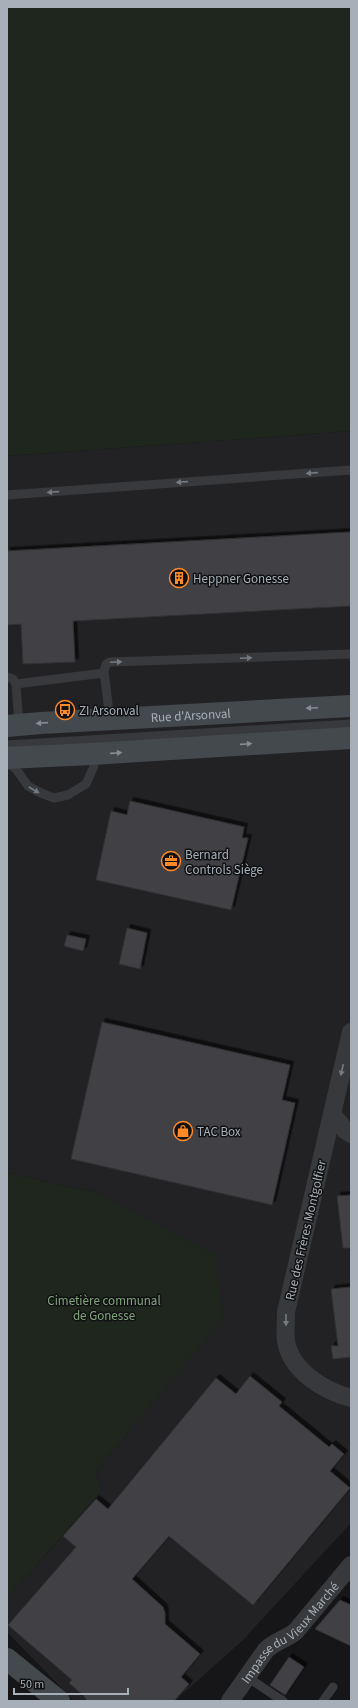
<svg xmlns="http://www.w3.org/2000/svg" width="358" height="1708" viewBox="0 0 358 1708" font-family="'Source Sans 3',sans-serif">
<style>
.built{fill:#222225}
.green{fill:#1e261d}
.building{fill:#404145;stroke:#303134;filter:url(#shadow)}
.lines{fill:none;stroke-linecap:round;stroke-linejoin:round}
.lane{stroke:#37393d;stroke-width:9}
.street{stroke:#37393d;stroke-width:18}
.secondary{stroke:#44494e;stroke-width:22}
.oneway{fill:#757a81}
.oneway2{fill:#848c94}
.labels{text-anchor:middle;stroke-width:3;stroke-linejoin:round;paint-order:stroke}
.poi-label{font-size:13px;fill:#a7b0b9;stroke:#111113;text-anchor:start}
.street-label{font-size:13px;fill:#a7b0b9;stroke:#111113}
.park-label{font-size:13px;fill:#82a67c;stroke:#111113}
</style>
<defs>
<filter id="shadow"><feDropShadow dx="3.5" dy="-3.5" stdDeviation="0" flood-color="#0009"/></filter>
</defs>
<rect width="100%" height="100%" fill="#161618"/>
<!-- built -->
<path class="built" d="M351,431v1092l-108,117 -68,61h-101l-67,-69v-33l95,-109 -7,-18 127,-154 -128,-126 -87,-19v-717z"/>
<!-- green -->
<path class="green" d="M7,7h344v424l-344,25z
M7,1173l87,19 121,63 8,63 -128,154 7,18 -95,109z"/>
<!-- building -->
<path class="building" d="M351,532v74l-278,15 2,41 -52,2 -2,-40 -14,1v-74z
M130,801l114,26 -2,11h6l-17,72 -135,-30 15,-69 16,4z
M127,928l20,5 -7,36 -21,-5z
M67,935l19,4 -3,12 -19,-5z
M102,1022l188,43 -8,35 13,3 -23,102 -201,-46z
M351,1195v53h-8l-6,-52z
M351,1287v70l-18,2 -2,-13h7l-7,-57z
M250,1376l32,26 -3,4 50,41 3,-3 12,10 -14,17 20,17 -97,117 -84,-69 -37,43 31,28 2,6v11l35,30 -19,23 8,7 -15,17h-87l-3,-5 -15,-13 3,-3 -64,-55 68,-78 -13,-11 33,-37 12,10 108,-131 20,16z
M340,1600l11,5v41l-36,-17z
M289,1657l15,10 -19,28 -15,-10z"/>
<g class="lines">
<!-- lane -->
<path class="lane" d="M7,495l344,-25
M7,677l6,2 3,5 3,41
M16,684l88,-11
M110,720l-6,-49 2,-7 4,-2 241,-8
M7,745l344,-21
M7,763l9,6 12,17 13,7 13,5 14,-3 18,-11 8,-18 -3,-12
M247,1677l36,24
M323,1701l10,-14"/>
<!-- street -->
<g class="street">
<path d="M351,1032l-65,280c0,9 -1,20 0,29 5,30 38,50 65,57"/>
<path d="M332,1114l13,16 6,4"/>
<path id="s1" d="M230,1701l36,-51c9,-9 21,-11 30,-19l55,-66"/>
</g>
<!-- secondary -->
<g class="secondary">
<path id="s2" d="M7,726l34,-3 310,-17"/>
<path d="M7,758l84,-4 260,-16"/>
<path d="M7,1659l52,42"/>
</g>
</g>
<!-- one-way arrows -->
<defs><path id="oneway-solid" d="M-6-.8H1V-3.2L6.5 0L1 3.2V.8H-6Z"/></defs>
<g class="oneway">
<use href="#oneway-solid" transform="translate(312 473) rotate(176)"/>
<use href="#oneway-solid" transform="translate(182 482) rotate(176)"/>
<use href="#oneway-solid" transform="translate(53 492) rotate(176)"/>
<use href="#oneway-solid" transform="translate(246 658) rotate(-2)"/>
<use href="#oneway-solid" transform="translate(116 662) rotate(-3)"/>
<use href="#oneway-solid" transform="translate(34 790) rotate(30)"/>
<use href="#oneway-solid" transform="translate(342 1070) rotate(103)"/>
<use href="#oneway-solid" transform="translate(286 1320) rotate(90)"/>
</g>
<g class="oneway2">
<use href="#oneway-solid" transform="translate(312 708) rotate(177)"/>
<use href="#oneway-solid" transform="translate(42 723) rotate(176)"/>
<use href="#oneway-solid" transform="translate(246 744) rotate(-4)"/>
<use href="#oneway-solid" transform="translate(116 753) rotate(-4)"/>
</g>
<!-- icons -->
<defs>
<g id="building-ring" transform="scale(1)"><circle r="9.5" fill="#111113" stroke="#ff8a27" stroke-width="1.5"/><path d="M-4-6H4V6H1V3H-1V6H-4ZM-2.5-4.3h1.7v1.8h-1.7ZM.8-4.3h1.7v1.8H.8ZM-2.5-1h1.7V.8h-1.7ZM.8-1h1.7V.8H.8Z" fill="#ff8a27"/></g>
<g id="bus-ring" transform="scale(1)"><circle r="9.5" fill="#111113" stroke="#ff8a27" stroke-width="1.5"/><path d="M-5-6H5V4H4V6H2V4H-2V6H-4V4H-5ZM-3.5-4V0h7V-4ZM-3.5 1.2v1.5H-2V1.2ZM2 1.2v1.5H3.5V1.2Z" fill="#ff8a27"/></g>
<g id="office-ring" transform="scale(1)"><circle r="9.5" fill="#111113" stroke="#ff8a27" stroke-width="1.5"/><path d="M-6-3h4V-5.5h4V-3h4V5H-6ZM-1-4.5V-3h2v-1.5ZM-6 0V1H6V0Z" fill="#ff8a27"/></g>
<g id="shop-ring" transform="scale(1)"><circle r="9.5" fill="#111113" stroke="#ff8a27" stroke-width="1.5"/><path d="M-5-2.5h2.3a2.7 3.5 0 0 1 5.4 0H5L5.5 6h-11ZM-1.5-2.5h3a1.5 2.3 0 0 0-3 0Z" fill="#ff8a27"/></g>
</defs>
<g fill-rule="evenodd">
<use href="#building-ring" x="179" y="578"/>
<use href="#bus-ring" x="65" y="710"/>
<use href="#office-ring" x="171" y="861"/>
<use href="#shop-ring" x="183" y="1131"/>
</g>
<g class="labels">
<!-- poi labels -->
<g class="poi-label">
<text x="193" y="583">Heppner Gonesse</text>
<text x="79" y="715">ZI Arsonval</text>
<text x="185" y="859">Bernard<tspan x="185" dy="15">Controls Siège</tspan></text>
<text x="197" y="1136">TAC Box</text>
</g>
<!-- street labels -->
<g class="street-label">
<text dy="5" stroke="none"><textPath href="#s2" startOffset="184">Rue d'Arsonval</textPath></text>
<text transform="translate(305 1230) rotate(-77)" y="5">Rue des Frères Montgolfier</text>
<text dy="5" stroke="none"><textPath href="#s1" startOffset="92">Impasse du Vieux Marché</textPath></text>
</g>
<!-- park labels -->
<g class="park-label">
<text x="104" y="1305">Cimetière communal<tspan x="104" dy="15">de Gonesse</tspan></text>
</g>
</g>
<!-- border -->
<rect width="358" height="1708" fill="none" stroke="#a7b0b9" stroke-width="16"/>
<!-- scale -->
<path d="M14 1688v6h114v-6" fill="none" stroke="#a7b0b9" stroke-width="2"/>
<text x="20" y="1688" font-size="12" fill="#a7b0b9" stroke="#111113" stroke-width="3" paint-order="stroke">50 m</text>
</svg>
